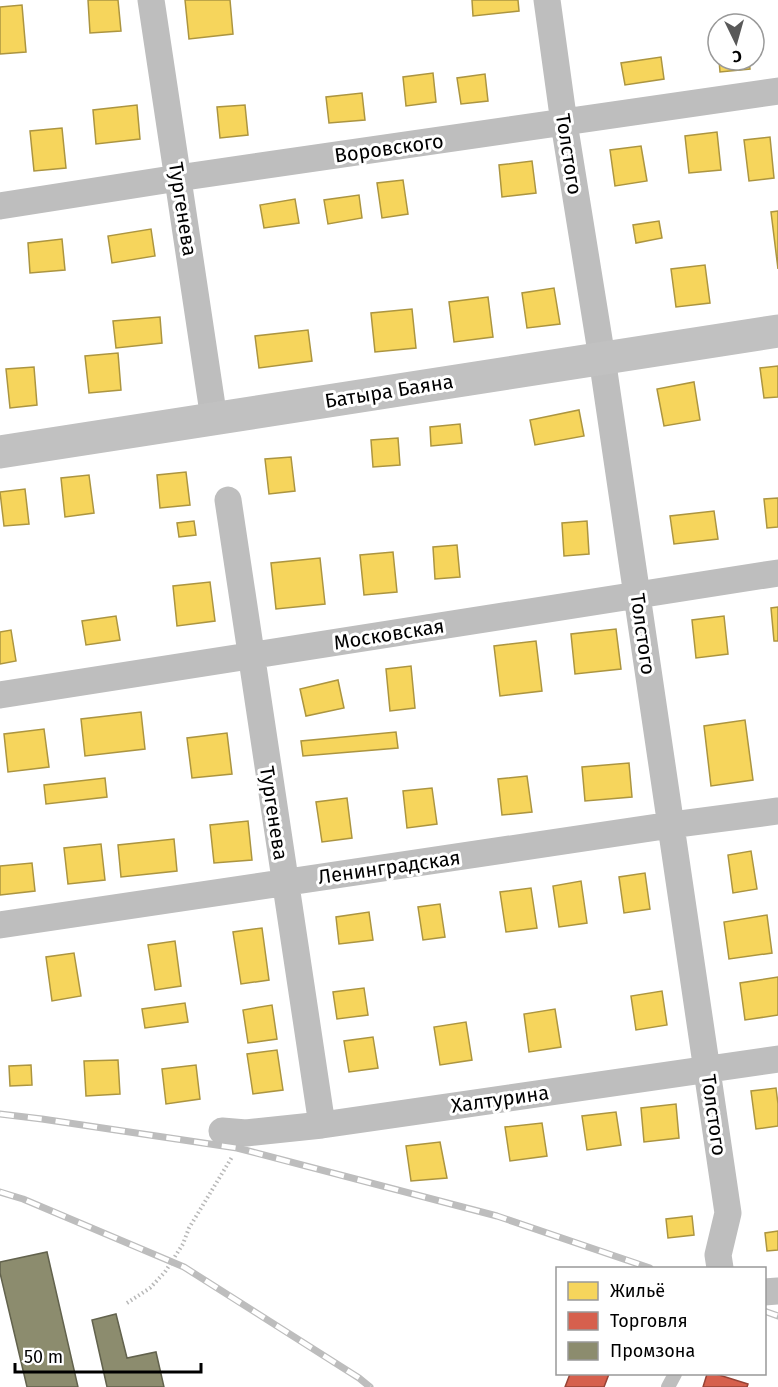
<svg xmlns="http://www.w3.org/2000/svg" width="778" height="1387" viewBox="0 0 778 1387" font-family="'Fira Sans',sans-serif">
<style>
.homes{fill:#f6d55c;stroke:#ac9540;stroke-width:1.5}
.shops{fill:#d6604d;stroke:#964336;stroke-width:1.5}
.industry{fill:#8c8c6e;stroke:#62624d;stroke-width:1.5}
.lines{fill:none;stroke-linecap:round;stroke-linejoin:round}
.path{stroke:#b8b8b8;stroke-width:4;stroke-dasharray:1.5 3;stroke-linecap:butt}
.lane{stroke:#bebebe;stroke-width:14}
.street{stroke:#bebebe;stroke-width:27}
.secondary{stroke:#c1c1c1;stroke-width:33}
.rail-casing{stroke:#bdbdbd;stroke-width:7}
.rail{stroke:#fff;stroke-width:4.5;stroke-dasharray:14;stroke-linecap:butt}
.labels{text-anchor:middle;stroke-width:6;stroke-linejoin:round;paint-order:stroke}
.street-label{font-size:20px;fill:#000;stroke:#fff}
</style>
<rect width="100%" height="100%" fill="#fff"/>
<!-- homes -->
<path class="homes" d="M88,0h30l3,31 -31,2z
M185,0h45l3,34 -44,5z
M472,0h46l1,11 -46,5z
M22,5l4,47 -26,2v-47z
M746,21v3h-28v27l-2,-28z
M661,57l3,22 -39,6 -4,-22z
M719,60h30l1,9 -30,3z
M433,73l3,29 -30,4 -3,-29z
M485,74l3,27 -27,3 -4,-26z
M362,93l3,27 -36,3 -3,-26z
M137,105l3,34 -44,5 -3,-34z
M245,105l3,30 -28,3 -3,-31z
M62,128l4,40 -32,3 -4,-40z
M717,132l4,38 -32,3 -4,-37z
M770,137l4,41 -25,3 -5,-41z
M641,146l6,35 -32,5 -5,-36z
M532,161l4,32 -34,4 -3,-32z
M403,180l5,34 -26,4 -5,-35z
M359,195l3,23 -34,6 -4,-24z
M295,199l4,24 -35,5 -4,-23z
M778,211v58l-7,-57z
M659,221l3,17 -26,5 -3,-18z
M151,229l4,27 -43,7 -4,-27z
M62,239l3,31 -35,3 -2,-30z
M705,265l5,38 -34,4 -5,-38z
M554,288l6,36 -33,4 -5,-35z
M488,297l5,40 -39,5 -5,-40z
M412,309l4,39 -41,4 -4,-39z
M160,317l2,26 -46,5 -3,-27z
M308,330l4,31 -53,7 -4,-32z
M118,353l3,37 -32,3 -4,-37z
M778,366v31l-14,1 -4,-30z
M34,367l3,38 -27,3 -4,-39z
M694,382l6,38 -36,6 -7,-37z
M579,410l5,26 -49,9 -5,-25z
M460,424l2,19 -31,3 -1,-19z
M398,438l2,27 -27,2 -2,-27z
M291,457l4,34 -26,3 -4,-35z
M186,472l4,33 -30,3 -3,-33z
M89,475l5,38 -29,4 -4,-39z
M25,489l4,35 -25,2 -4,-34z
M778,498v29l-11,1 -3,-29z
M714,511l4,28 -44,5 -4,-28z
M194,521l2,14 -17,2 -2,-14z
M587,521l2,33 -25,2 -2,-33z
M457,545l3,32 -25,2 -2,-32z
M393,552l4,40 -33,3 -4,-40z
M320,558l5,46 -49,5 -5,-46z
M210,582l5,39 -38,5 -4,-40z
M778,607v34h-4l-3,-33z
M116,616l4,24 -34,5 -4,-24z
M724,616l4,38 -32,4 -4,-38z
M616,629l5,40 -46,5 -4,-40z
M11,630l5,31 -16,3v-32z
M536,641l6,50 -42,5 -6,-50z
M411,666l4,42 -25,3 -4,-42z
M338,680l6,28 -38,8 -6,-27z
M141,712l4,37 -60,7 -4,-37z
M745,720l8,60 -42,6 -7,-60z
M44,729l5,38 -41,5 -4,-38z
M396,732l2,16 -95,8 -2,-15z
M227,733l5,41 -40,4 -5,-40z
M629,763l3,34 -47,4 -3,-34z
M527,776l5,36 -30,3 -4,-36z
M105,778l2,19 -61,7 -2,-19z
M432,788l5,36 -30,4 -4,-37z
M347,798l5,40 -30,4 -6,-40z
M248,821l4,39 -38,3 -4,-38z
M174,839l3,32 -56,6 -3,-32z
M101,844l4,36 -37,4 -4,-36z
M751,851l6,38 -24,4 -5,-38z
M32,863l3,28 -35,4v-29z
M645,873l5,36 -26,4 -5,-36z
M581,881l6,42 -28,4 -6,-41z
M531,888l6,40 -31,4 -6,-40z
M440,904l5,33 -22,3 -5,-33z
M369,912l4,28 -34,4 -3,-27z
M767,915l5,38 -43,6 -5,-37z
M262,928l7,52 -28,4 -8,-52z
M175,941l6,45 -26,4 -7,-45z
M74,953l7,43 -29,5 -6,-44z
M778,977v38l-33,5 -5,-37z
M364,988l4,27 -31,4 -4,-27z
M662,991l5,34 -31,5 -5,-34z
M185,1003l3,19 -43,6 -3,-19z
M272,1005l5,34 -29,4 -5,-33z
M555,1009l6,38 -32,5 -5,-38z
M466,1022l6,38 -32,5 -6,-38z
M373,1037l5,31 -29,4 -5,-31z
M277,1050l6,40 -30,4 -6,-40z
M118,1060l2,34 -34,2 -2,-35z
M31,1065l1,20 -22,1 -1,-20z
M196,1065l4,34 -34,5 -4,-35z
M776,1088l2,16v22l-22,3 -5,-38z
M676,1104l3,34 -35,4 -3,-34z
M616,1112l5,33 -34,5 -5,-34z
M542,1123l5,33 -37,5 -5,-34z
M440,1142l7,36 -36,3 -5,-35z
M692,1216l2,19 -26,3 -2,-19z
M778,1231v19l-11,1 -2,-18z"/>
<!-- shops -->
<path class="shops" d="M570,1374h39l-5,13h-39z
M707,1374h9l32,10 -1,3h-44z"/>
<!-- industry -->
<path class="industry" d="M47,1252l31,135h-51l-27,-114v-11z
M116,1314l11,44 29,-6 8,35h-57l-15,-67z"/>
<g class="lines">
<!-- path -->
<path class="path" d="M127,1303l23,-15 15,-16 18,-28 6,-16 43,-71"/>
<!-- lane -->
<path class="lane" d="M668,1387l7,-13"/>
<!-- street -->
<path class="street" d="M151,0l63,419
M547,0l17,123 38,235 126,855 -10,42 2,13
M0,206l178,-28 600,-87
M228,500l94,625
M0,695l778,-122
M0,925l671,-100 107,-14
M222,1131l24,2 76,-8 456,-66
M764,1292l14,-1"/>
<!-- secondary -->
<path class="secondary" d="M0,452l778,-121"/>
<!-- rail casing -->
<g class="rail-casing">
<path id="rail" d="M0,1114l42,5 195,29 260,68 153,52
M0,1192l23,7 161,68 175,111 11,9
M764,1311l14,5"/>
</g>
<!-- rail -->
<use href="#rail" class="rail"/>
</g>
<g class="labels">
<!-- street labels -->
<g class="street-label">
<text transform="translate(389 148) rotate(-8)" y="7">Воровского</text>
<text transform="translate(569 154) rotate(81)" y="7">Толстого</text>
<text transform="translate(183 209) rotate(81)" y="7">Тургенева</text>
<text transform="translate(389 391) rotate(-9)" y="7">Батыра Баяна</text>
<text transform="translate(389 634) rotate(-9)" y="7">Московская</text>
<text transform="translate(643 634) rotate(82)" y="7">Толстого</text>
<text transform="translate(274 813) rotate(81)" y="7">Тургенева</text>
<text transform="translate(389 867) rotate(-8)" y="7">Ленинградская</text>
<text transform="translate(500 1099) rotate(-8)" y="7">Халтурина</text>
<text transform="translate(714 1115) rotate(82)" y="7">Толстого</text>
</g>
</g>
<!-- legend -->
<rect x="556" y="1267" width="210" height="108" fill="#ffffff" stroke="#999999" stroke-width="1.5"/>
<rect x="568" y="1282" width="30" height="18" fill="#f6d55c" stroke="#999999" stroke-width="1.5"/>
<text x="610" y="1297" font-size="18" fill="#000000">Жильё</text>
<rect x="568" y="1312" width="30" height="18" fill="#d6604d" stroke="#999999" stroke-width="1.5"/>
<text x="610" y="1327" font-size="18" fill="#000000">Торговля</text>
<rect x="568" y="1342" width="30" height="18" fill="#8c8c6e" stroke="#999999" stroke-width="1.5"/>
<text x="610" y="1357" font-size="18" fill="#000000">Промзона</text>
<!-- north arrow -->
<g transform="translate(736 42) rotate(175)"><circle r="28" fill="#ffffff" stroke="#999999" stroke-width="1.5"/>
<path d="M0-4.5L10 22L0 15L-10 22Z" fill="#595959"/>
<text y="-9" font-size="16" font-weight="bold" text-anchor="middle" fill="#000000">С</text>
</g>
<!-- scale -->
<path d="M15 1363v9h186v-9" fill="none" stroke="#000000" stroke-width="3"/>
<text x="24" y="1363" font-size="18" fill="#000000" stroke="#ffffff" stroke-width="4.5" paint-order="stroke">50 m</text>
</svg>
